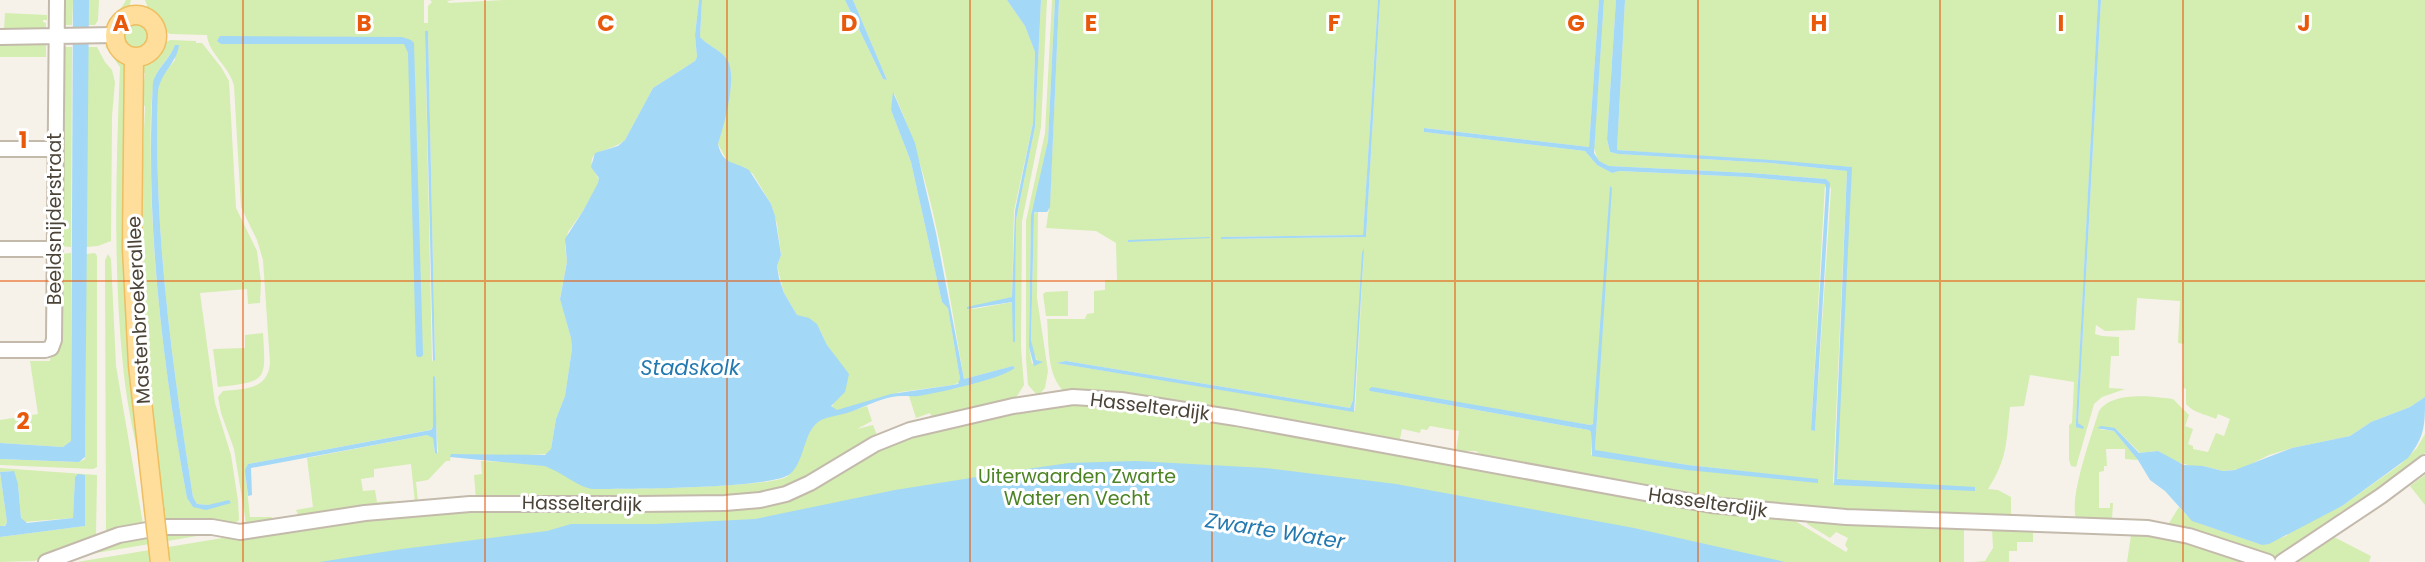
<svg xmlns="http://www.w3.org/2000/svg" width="2425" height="562" viewBox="0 0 2425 562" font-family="Poppins,sans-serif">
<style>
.green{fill:#d4edb0;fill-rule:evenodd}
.water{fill:#a3d8f7}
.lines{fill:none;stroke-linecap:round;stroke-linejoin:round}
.minor-casing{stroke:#c3baac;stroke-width:18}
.major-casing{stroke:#eebe61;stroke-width:21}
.minor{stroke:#fff;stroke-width:14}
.major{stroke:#ffde9b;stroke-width:18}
.major-bridge-casing{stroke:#eebe61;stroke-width:21;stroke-linecap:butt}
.major-bridge{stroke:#ffde9b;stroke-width:18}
.grid{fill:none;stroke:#e8590c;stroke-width:2;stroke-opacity:0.55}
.labels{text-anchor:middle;stroke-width:6;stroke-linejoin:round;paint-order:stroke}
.street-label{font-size:19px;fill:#4b4337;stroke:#fff}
.park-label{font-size:19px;fill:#4c8324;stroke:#fff}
.water-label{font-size:21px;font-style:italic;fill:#247ab0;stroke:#fff}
.grid-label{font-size:23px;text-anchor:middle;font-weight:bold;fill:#e8590c;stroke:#fff;stroke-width:6;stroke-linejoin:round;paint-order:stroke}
</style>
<rect width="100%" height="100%" fill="#f6f2ea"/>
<!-- green -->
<path class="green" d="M63,0h10l-1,25h-10z
M89,0h10l-1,20 -3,5h-8z
M126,0h5c-2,13 -14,24 -25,29 4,-12 15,-18 20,-29z
M145,0h279v23h4v-17l4,-4 -2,-2h25l-8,1 2,2 55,-3h195l-4,35 2,22 -2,4 -42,27 -28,52c-18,15 -47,7 -26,39l-1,5 -15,27 -15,21 -3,13 2,17 -7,36 11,40 1,11 -7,47 -9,23 -5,30 -3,5 -40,2 -57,-2 -1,7h-4l-18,19 -12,2 2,19 -3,2 -4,-39 -37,5v8l-13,2 2,12 12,-1 2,12 17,-1v5l-95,11 -3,-7 17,-3 -6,-49 120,-23 6,3 2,16 3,-2 -5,-76v51l-3,3 -182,34 -2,16 4,37h22l-4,7 -17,2 -5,-3 -12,-74 -13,-36 -3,-16 5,-6c21,-2 45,-1 47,-28l-7,-103 -6,-20 -16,-33 -7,-121c-4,-19 -26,-33 -27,-51l-37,-1 -9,-5 -12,-18zM425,31h3l7,329 -3,1z
M702,0h143l38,79 4,1 -34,-80h154l18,26 10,26 -2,71 -19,88 -2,86 -44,13 45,-8 2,40 1,-122 19,-93 6,-127h6l-6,127 -19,94 -1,127 3,37 -12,19 -79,17 -3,-8 -14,5 -7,-22 48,-8 58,-20 -2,-2 -49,13c-17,-96 -30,-197 -70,-286l-3,17 20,52 31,140 6,5 12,72v3l-7,3 -53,7 -63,19 -5,-3 10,-42 -15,-21 -7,-15 -23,-15 -13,-22 -7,-27 4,-11 -4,-31 -6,-20 -18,-30 -9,-7 -10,-1 -8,-7 -8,-15c5,-19 21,-69 8,-86 -7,-9 -19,-13 -26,-21z
M1052,0h3l-7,141 -17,81 -2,125 3,17 5,-4 -4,-7 -2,-13 3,-126 4,-3 -1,87 11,73 -3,17 -7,8 -10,-11 -2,-26v-138l19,-88z
M1059,0h319l-15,235 -142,2v2l145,-2 14,-237h219l-10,147 -164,-19 -1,4 161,19 12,14 15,8 6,-2 130,6 77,7 -14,246 4,1 16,-242 -5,-10 -76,-6 -141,-7 -11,-5 -4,-13 10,-148h12l-9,139 3,13 8,2 153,9 76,8 -14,312 7,-3 -4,-3 15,-310 -234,-17 8,-150h473l-22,427 4,-2 -2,-2 23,-423h324v397l-15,10 -39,15 -21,14 -58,12 -23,7 -28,14 -18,2 -20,-5h-13l-18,-6 -14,-9 -18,2 -25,-25 -17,1 16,2 24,29 -13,-1v-10h-19l1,17h-3v5l-5,1v36h11v-5h3l-1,17 -35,1c-10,-19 15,-87 22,-110 13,-20 53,-15 74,-12l16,16 -4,11 8,3 -5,15 5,2v3l15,3 8,-19 8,3 6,-17 -12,-5 -2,5c-11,-5 -22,-6 -30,-15v-15l-3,-1 1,-44 -6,-1 2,-42 -43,-3 -2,32 -30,1 -9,-6 -1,9 7,2 17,1v19h-8l-2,32 16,1 -23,8 -8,7 -18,63 -5,-1 -2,-6v-35l3,-2 2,-41 -44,-7 -6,31 -14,1c-4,35 -2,51 -22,82l10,1 13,7v23l-301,-19 -231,-42 1,-5 -4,-3h-20l3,-20 -29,-5 -3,4 -6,-1 -1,4 -18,-4 -3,15 -334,-52c-19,-15 -16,-51 -18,-73h38l2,-5 7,-1v-22l11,-1v-10h12l-1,-37 -20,-12 -50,-3 4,-26zM1611,186l-16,265 93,14 131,15 -228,-25v-23l-2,-2 -219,-39 220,34 4,-2zM1364,248l-9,163 -299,-48 10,-2 284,47 3,-8z
M5,13l42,2v5h-4v2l3,1v5l-42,1z
M123 37a14 14 0 1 1 28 0a14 14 0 1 1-28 0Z
M170,40l26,1v2h6l19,24 8,14 7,127 21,43 4,31 -1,21 -12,1 -1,-15 -47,4 15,110 16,52 7,46 1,19 -6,5 -67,-3 -2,-14h-4l-20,-191 -1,-159h4l2,-51 -3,-7 3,-27 -3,-1c3,-13 19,-27 28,-32zM175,45v15l-16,20 -1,12c-5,136 14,271 35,405l4,7 11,1 -15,2 -6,-9c-19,-106 -34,-213 -36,-320 0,-32 -2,-65 3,-97 2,-13 17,-23 21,-36z
M43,41l3,1v15h-46v-12h42z
M105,46c14,2 20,16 22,29l20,417c-10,-42 -20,-83 -24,-126 -10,-99 -7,-200 -3,-299z
M61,47h11l-1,200 -11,-1z
M87,47h10l8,15 7,8 3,12 -3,34 -1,125 -13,5 -12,1z
M71,253v188l-8,6 -63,-4v-23l38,-6 -8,-53h20l11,-107z
M95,253l2,3v211l-4,2 -93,-4v-6l79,3 6,-3 1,-205z
M108,254l3,5 5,107 27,158 -37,11 -1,-275z
M1068,291v25h-22l-3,-22 3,-2z
M263,333c3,49 4,48 -45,54l-5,-38 32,-1v-13z
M1101,402l686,114 59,36 2,-3 -3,-4 3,-7 -12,-6 -6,6 -23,-14v-5l157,6v37h-1887l206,-34 132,-17 338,-7 154,-69 129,-30z
M867,406l5,15 -15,8 16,-4 6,15 -71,41 -52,16 -280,3 -2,-25 8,-1 -1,-13c23,1 51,0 73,8 15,5 25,15 40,20 28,0 179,-1 194,-13 17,-15 14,-44 32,-56 6,-4 37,-10 47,-14z
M2425,434v19l-9,8 -62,44 -14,7 -9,14 -50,31 -7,1 -13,-1 -95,-29 13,-21 8,9 14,8 61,21 24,-9 10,-8 46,-22 59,-42 16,-16z
M0,468l97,7 -1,62 -5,5 -57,19 -34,1v-25l85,-11 -10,-49 -2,41 -49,4 -3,-4 -3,-34 -5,-13 -13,1 7,50 -3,4h-4z
M2425,475v30l-15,-19z
M2033,527v15h-16v9h-8v11h-36l12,-1 8,-13 -1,-20z
M2132,529l27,3 103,30h-135z
M227,531l-143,24c40,-28 96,-22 143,-24z
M2332,536l39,20 -2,6h-74v-4z"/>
<!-- water -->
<path class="water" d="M73,0h16l-4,457 -6,5 -79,-3v-16l63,4 8,-6z
M699,0h3l-2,37c7,8 19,12 26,21 13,15 -2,68 -8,86 5,22 17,17 31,26l22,34 4,12 6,39 -4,11 2,12 5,15 13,22 12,3 8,6 10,21 22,29 -4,18 -14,14 6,4 54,-16 62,-9 5,-1 2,-5 -12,-71 -6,-6 -31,-140 -20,-52 2,-18 22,51 21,90 28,146 49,-13 2,2c-17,12 -74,24 -97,28 -8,1 -17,-1 -26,1 -15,3 -30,11 -45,16 -7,2 -14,3 -21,5 -24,7 -19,42 -36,56 -18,15 -165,15 -196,15 -16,-1 -33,-18 -50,-23l-94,-9 1,-3 94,1 6,-6 5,-30 9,-23 7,-47 -1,-11 -11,-39 7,-37 -2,-23 18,-28 15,-28 1,-5 -8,-11 4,-14 23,-7 7,-6 28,-52 42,-27 2,-4 -2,-22z
M845,0h8l34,80 -4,-1z
M1007,0h34l-6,127 -19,93 -1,122h-2l-1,-40 -45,7v-2l45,-10 3,-86 18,-88 2,-71 -10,-26z
M1055,0h4l-9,207 -3,5h-12l-1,2 -3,126 5,20 7,2 -9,4 -5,-19 2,-131 17,-75z
M1378,0h2l-14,237 -145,2v-2l142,-2z
M1599,0h5l-10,153 5,8 10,5 141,7 76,6 4,4 -15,248 -4,-1 15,-241 -1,-5 -77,-7 -129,-6 -7,2 -15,-8 -12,-14 -161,-19v-4l165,19z
M1616,0h9l-8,150 154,10 81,7 -15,312 138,8v4l-141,-6 13,-314 -76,-8 -153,-9 -8,-2 -3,-13z
M2098,0h3l-23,423 6,4 -1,2 -7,-2v-5z
M425,31h3l7,329 -2,1z
M220,36l182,1 9,3 3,3 9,312 -2,2h-4l-1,-3 -8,-301 -4,-9h-183l-4,-3z
M175,45h4c-2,18 -19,28 -21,47 -5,136 14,271 35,405l4,7 11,1 21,-5 2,3 -25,7 -13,-3 -6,-9c-25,-137 -42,-277 -34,-416 4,-14 17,-23 22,-37z
M1610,186l2,2 -17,262 93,15 130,14v4l-131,-13 -95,-14 -1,-24 -2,-2 -219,-39 -1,-2 3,-2 218,38 3,-1z
M1210,238l-82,4v-2l82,-3z
M1364,248l-10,164 -298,-49 10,-2 284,47 3,-8 9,-147z
M433,376l2,1 2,77 -2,-1 -2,-15 -6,-3 -176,33 1,27 -4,1 -3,-26 3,-6 183,-34 2,-3z
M2425,397c0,29 0,39 -17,61l-66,48 -73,38 -7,1 -70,-24 -27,-30 -15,-11 -12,-20 -24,-29 -17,-3 4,-2 14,2 24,25 19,-2 26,14 19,1 20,5 12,-1 57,-22 58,-12 21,-14 39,-15z
M1136,461l129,7 131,16 238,44 151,34h-1465l82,-13 145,-18 24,-7h85l99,-5 140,-29 139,-22 35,-5z
M14,471l4,13 3,34 6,5 46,-5 2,-41 3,-3 7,1v51l-85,11v-11h5l2,-4 -7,-50z"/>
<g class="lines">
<!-- minor casing -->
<g class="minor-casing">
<path id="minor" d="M0,37l114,-2
M0,149h55
M0,249h54
M0,350h45l6,-2 3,-8 3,-340
M46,562l73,-27 45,-8h48l28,5 125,-19 105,-9h169l86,-1 35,-3 26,-6 24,-11 65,-39 35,-14 103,-24 60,-9 48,3 115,18 475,87 135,12 302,11 41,8 79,26
M2282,562l99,-66 44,-33"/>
</g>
<!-- major casing -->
<g class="major-casing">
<path id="major" d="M115 36a21 21 0 1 1 42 0a21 21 0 1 1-42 0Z
M134,57l-2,191 6,117 16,144"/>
</g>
<!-- minor -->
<use href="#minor" class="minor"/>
<!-- major -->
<use href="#major" class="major"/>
<!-- major-bridge casing -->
<g class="major-bridge-casing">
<path id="major-bridge" d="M154,509l6,53"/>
</g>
<!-- major-bridge -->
<use href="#major-bridge" class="major-bridge"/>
</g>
<!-- grid -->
<path class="grid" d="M243,0v562M485,0v562M727,0v562M970,0v562M1212,0v562M1455,0v562M1698,0v562M1940,0v562M2183,0v562M0,281h2425"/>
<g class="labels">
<!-- street labels -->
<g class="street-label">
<text transform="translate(54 219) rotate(-90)" y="7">Beeldsnijderstraat</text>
<text transform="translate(138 310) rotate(-93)" y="7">Mastenbroekerallee</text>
<text transform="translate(1150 406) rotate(7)" y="7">Hasselterdijk</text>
<text transform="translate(1708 502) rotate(8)" y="7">Hasselterdijk</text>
<text transform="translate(582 503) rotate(1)" y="7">Hasselterdijk</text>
</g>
<!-- park labels -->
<g class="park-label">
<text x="1077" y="483">Uiterwaarden Zwarte<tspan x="1077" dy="22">Water en Vecht</tspan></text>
</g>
<!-- water labels -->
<g class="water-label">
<text x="690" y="375">Stadskolk</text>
<text transform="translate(1275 531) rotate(9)" y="7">Zwarte Water</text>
</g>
</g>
<g class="grid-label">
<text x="121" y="31">A</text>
<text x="364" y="31">B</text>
<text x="606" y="31">C</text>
<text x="849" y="31">D</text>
<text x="1091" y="31">E</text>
<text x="1334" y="31">F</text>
<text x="1576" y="31">G</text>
<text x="1819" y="31">H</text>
<text x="2061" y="31">I</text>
<text x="2304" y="31">J</text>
<text x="23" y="148">1</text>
<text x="23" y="429">2</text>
</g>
</svg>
